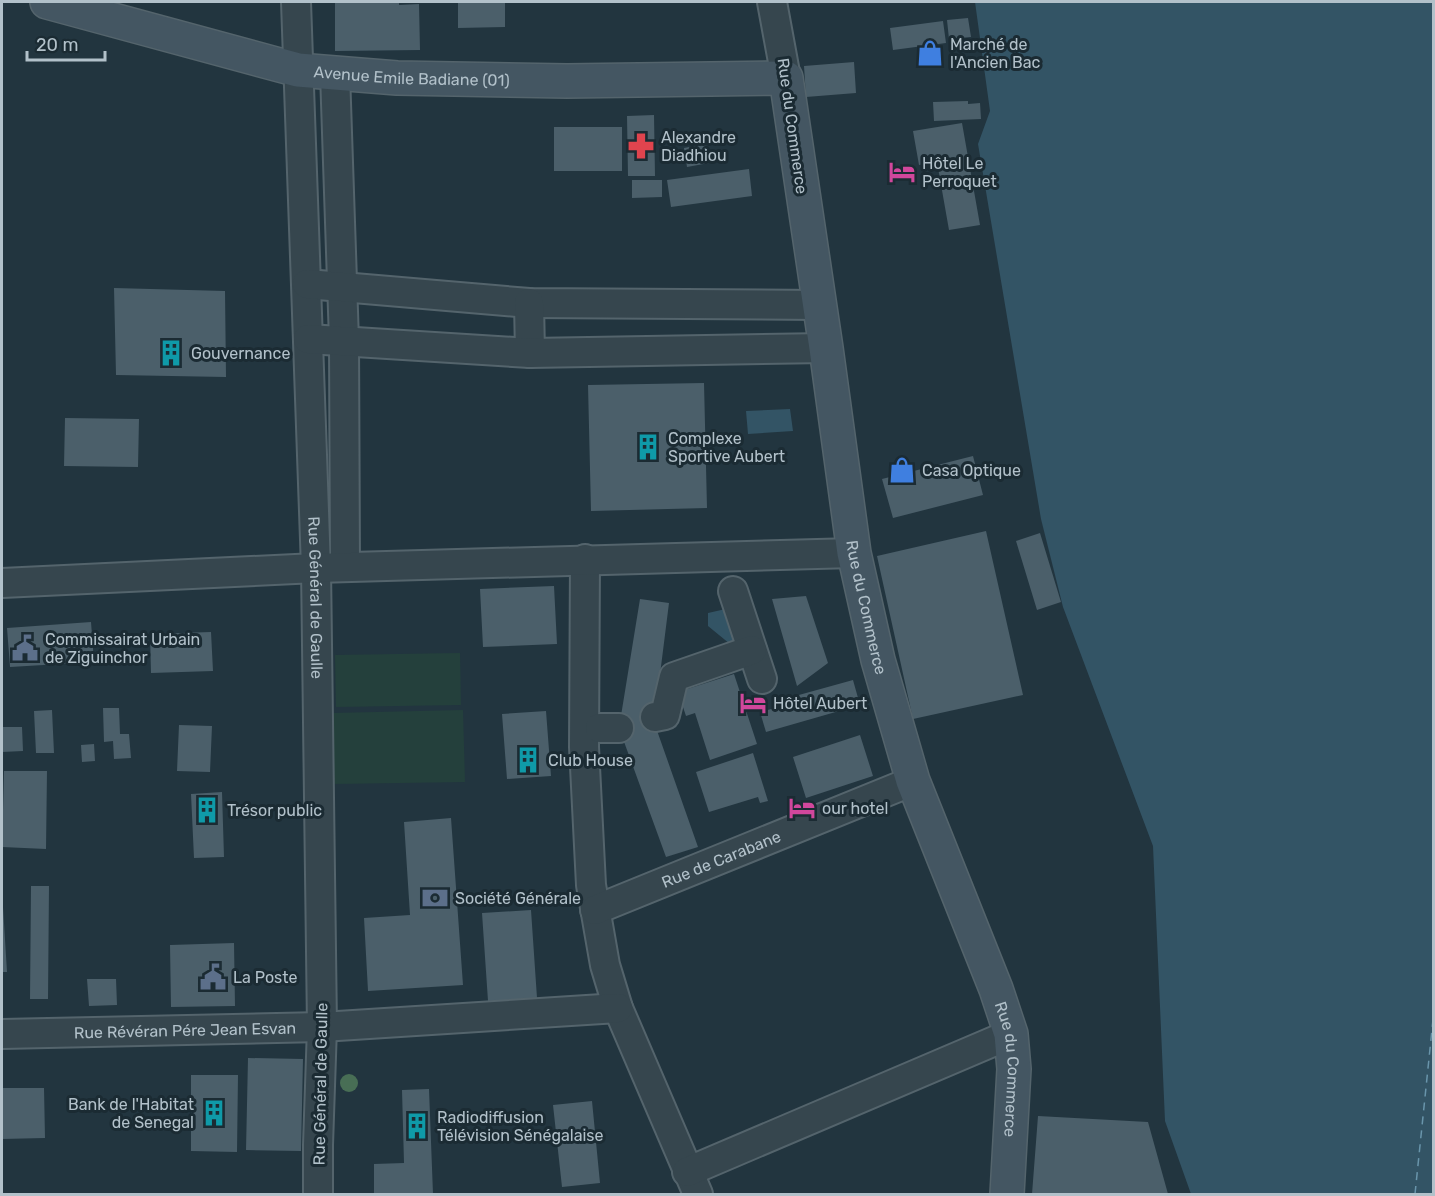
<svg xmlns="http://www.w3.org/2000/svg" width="1435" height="1196" viewBox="0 0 1435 1196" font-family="Rubik,sans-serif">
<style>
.green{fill:#24403c}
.water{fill:#335465}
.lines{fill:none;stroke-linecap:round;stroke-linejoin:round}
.ferry{stroke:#6995ab;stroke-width:1.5;stroke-dasharray:8 6;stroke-linecap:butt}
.building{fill:#4b5f6a}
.street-casing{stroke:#54646c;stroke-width:32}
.secondary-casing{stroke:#54646c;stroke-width:36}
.street{stroke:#36464e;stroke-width:28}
.secondary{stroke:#445662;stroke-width:33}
.tree{fill:#486e55}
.labels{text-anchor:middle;stroke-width:6;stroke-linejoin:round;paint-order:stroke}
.poi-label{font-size:16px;fill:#b2c1ca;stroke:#1b2b33;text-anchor:start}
.street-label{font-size:16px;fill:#b2c1ca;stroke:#1b2b33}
</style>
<rect width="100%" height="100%" fill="#22353f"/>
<!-- green -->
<path class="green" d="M460,653l1,52 -125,2 -1,-52z
M463,710l2,72 -131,2 -2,-71z"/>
<!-- water -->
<path class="water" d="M975,2h458v1192h-242l-26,-73 -12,-275 -90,-239 -22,-88 -63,-375 12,-33z
M790,409l3,22 -45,3 -2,-23z
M730,608l11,33 -11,3 -22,-18v-13z"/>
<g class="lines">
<!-- ferry -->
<path class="ferry" d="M1415,1194l19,-184"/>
</g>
<!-- building -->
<path class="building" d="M335,2h64v3l20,-1 1,46 -85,1z
M458,2h47v25l-47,1z
M968,18l3,19 -22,2 -2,-19z
M943,21l3,22 -53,7 -3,-22z
M854,62l2,31 -50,4 -2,-31z
M968,101v3l12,-1 1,16 -47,2 -1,-19z
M654,115l1,61h-27l-1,-60z
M962,123l18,102 -31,5 -12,-68 -18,3 -6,-34z
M554,127h68v44h-68z
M705,144l4,19 -22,4 -3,-19z
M749,169l3,27 -81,11 -4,-27z
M632,180h30v17l-30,1z
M114,288l111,3 1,86 -110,-2z
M704,383l3,125 -116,3 -3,-126z
M65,418l74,1 -1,48 -74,-1z
M973,456l10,39 -90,23 -11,-39z
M986,531l37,164 -110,24 -36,-163z
M1040,533l21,69 -24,8 -21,-69z
M554,586l3,58 -74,3 -3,-58z
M806,596l22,67 -31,23 -25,-87z
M640,599l29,4 -15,119 44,125 -32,10 -47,-129z
M91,622l3,40 -84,5 -3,-39z
M211,632l2,39 -62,2 -1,-39z
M734,674l23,70 -47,16 -15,-47 -9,3 -8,-24z
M853,680l7,25 -94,27 -6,-20 30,-8 -2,-6z
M103,708h16l1,26h9l2,24 -17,1 -1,-18 -9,1z
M52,710l2,43h-18l-2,-42z
M546,711l5,65 -44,3 -5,-65z
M179,725l33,1 -2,46 -33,-1z
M2,727h20l1,24 -21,1z
M860,735l13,41 -67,22 -13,-41z
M94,744l1,17 -13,1 -1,-17z
M753,753l15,48 -8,2 -2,-6 -49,15 -13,-40z
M4,771h43l-1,78 -44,-2z
M222,792l2,65 -30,1 -3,-64z
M451,818l12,167 -95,6 -4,-73 46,-3 -6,-93z
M31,886h18l-1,113h-18z
M2,907h1l4,65h-5z
M531,910l6,88 -49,3 -6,-88z
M234,943l1,63 -64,1 -1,-62z
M87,979h29l1,26 -28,1z
M248,1058l55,1 -2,92 -55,-1z
M191,1075h47l-1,77 -46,-1z
M2,1088h42l1,50 -43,1z
M429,1089l4,105h-59v-30l30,-1 -2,-73z
M592,1101l8,82 -38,4 -9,-82z
M1038,1116l110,6 20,72h-136z"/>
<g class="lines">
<!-- street casing -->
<g class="street-casing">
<g id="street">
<path id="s1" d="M296,2l20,566 6,459 -4,118v49"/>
<path d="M772,2l14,76"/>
<path d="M335,73l9,268 1,226"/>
<path d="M307,284l222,19 290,2"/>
<path d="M529,303l1,50"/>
<path d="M308,339l222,14 296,-5"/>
<path d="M585,559l-1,188 7,138 14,80 13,43 80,186"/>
<path d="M2,583l314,-15 538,-15"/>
<path d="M733,591l29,88"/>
<path d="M655,717l10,-2 9,-38 78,-27"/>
<path d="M600,728h19"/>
<path id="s2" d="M595,910l318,-129"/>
<path id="s3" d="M2,1034l320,-7 296,-19"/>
<path d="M687,1172l324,-138"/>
</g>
</g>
<!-- secondary casing -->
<g class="secondary-casing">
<g id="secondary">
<path id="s4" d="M47,2l251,68 99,8 170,3 219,-3 40,270 28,205 24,107 35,121 83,208 15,45 3,35 -7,125"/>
</g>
</g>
<!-- street -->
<use href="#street" class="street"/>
<!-- secondary -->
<use href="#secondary" class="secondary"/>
</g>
<!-- trees -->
<circle class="tree" cx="349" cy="1083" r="9"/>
<!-- icons -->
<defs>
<g id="shop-bare" transform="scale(2.07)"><path d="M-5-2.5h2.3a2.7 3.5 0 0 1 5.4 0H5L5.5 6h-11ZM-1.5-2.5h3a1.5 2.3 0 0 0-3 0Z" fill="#3f7fe0" stroke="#1b2b33" stroke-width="2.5" paint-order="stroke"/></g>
<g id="pharmacy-bare" transform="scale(2.07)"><path d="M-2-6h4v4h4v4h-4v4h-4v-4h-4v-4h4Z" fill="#e0444e" stroke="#1b2b33" stroke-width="2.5" paint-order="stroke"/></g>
<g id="hotel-bare" transform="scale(2.07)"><path d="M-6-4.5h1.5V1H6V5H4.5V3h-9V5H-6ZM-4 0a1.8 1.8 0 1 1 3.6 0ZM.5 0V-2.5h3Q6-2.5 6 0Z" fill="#d1479c" stroke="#1b2b33" stroke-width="2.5" paint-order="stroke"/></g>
<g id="building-bare" transform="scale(2.07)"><path d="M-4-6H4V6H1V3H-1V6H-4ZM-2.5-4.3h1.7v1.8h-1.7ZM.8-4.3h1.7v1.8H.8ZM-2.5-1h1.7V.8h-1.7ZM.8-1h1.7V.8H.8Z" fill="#0f9aa8" stroke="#1b2b33" stroke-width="2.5" paint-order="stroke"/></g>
<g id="civic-bare" transform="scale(2.07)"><path d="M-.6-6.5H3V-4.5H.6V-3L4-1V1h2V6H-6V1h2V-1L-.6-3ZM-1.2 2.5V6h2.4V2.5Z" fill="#5c6f8a" stroke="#1b2b33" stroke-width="2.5" paint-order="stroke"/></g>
<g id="bank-bare" transform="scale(2.07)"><path d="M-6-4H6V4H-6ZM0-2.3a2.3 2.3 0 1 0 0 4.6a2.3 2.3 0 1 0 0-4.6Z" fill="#5c6f8a" stroke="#1b2b33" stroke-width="2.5" paint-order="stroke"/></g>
</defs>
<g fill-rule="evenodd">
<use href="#shop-bare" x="930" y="53"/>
<use href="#pharmacy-bare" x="641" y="146"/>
<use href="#hotel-bare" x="902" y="172"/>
<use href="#building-bare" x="171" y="353"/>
<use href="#building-bare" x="648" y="447"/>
<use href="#shop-bare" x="902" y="470"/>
<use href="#civic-bare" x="25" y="648"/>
<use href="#hotel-bare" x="753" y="703"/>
<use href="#building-bare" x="528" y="760"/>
<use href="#hotel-bare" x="802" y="808"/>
<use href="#building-bare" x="207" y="810"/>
<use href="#bank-bare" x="435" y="898"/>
<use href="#civic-bare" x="213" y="977"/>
<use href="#building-bare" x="214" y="1113"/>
<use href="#building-bare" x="417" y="1126"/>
</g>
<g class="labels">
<!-- poi labels -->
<g class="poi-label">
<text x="950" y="50">Marché de<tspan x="950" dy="18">l'Ancien Bac</tspan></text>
<text x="661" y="143">Alexandre<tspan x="661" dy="18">Diadhiou</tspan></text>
<text x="922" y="169">Hôtel Le<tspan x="922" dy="18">Perroquet</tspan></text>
<text x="191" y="359">Gouvernance</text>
<text x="668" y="444">Complexe<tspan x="668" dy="18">Sportive Aubert</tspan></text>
<text x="922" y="476">Casa Optique</text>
<text x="45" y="645">Commissairat Urbain<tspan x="45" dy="18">de Ziguinchor</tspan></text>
<text x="773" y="709">Hôtel Aubert</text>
<text x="548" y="766">Club House</text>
<text x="822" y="814">our hotel</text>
<text x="227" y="816">Trésor public</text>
<text x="455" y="904">Société Générale</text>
<text x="233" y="983">La Poste</text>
<text x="194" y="1110" text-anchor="end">Bank de l'Habitat<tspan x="194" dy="18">de Senegal</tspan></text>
<text x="437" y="1123">Radiodiffusion<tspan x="437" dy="18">Télévision Sénégalaise</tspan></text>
</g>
<!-- street labels -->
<g class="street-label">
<text dy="6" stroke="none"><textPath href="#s4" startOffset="374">Avenue Emile Badiane (01)</textPath></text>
<text transform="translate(793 126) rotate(82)" y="6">Rue du Commerce</text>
<text dy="6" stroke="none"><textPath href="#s1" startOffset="596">Rue Général de Gaulle</textPath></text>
<text dy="6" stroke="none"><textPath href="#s4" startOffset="1284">Rue du Commerce</textPath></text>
<text dy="6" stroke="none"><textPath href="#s2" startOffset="136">Rue de Carabane</textPath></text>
<text dy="6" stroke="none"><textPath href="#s3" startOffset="183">Rue Révéran Pére Jean Esvan</textPath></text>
<text dy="6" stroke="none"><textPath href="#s4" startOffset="1770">Rue du Commerce</textPath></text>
<text transform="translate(320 1084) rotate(-89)" y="6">Rue Général de Gaulle</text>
</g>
</g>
<!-- border -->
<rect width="1435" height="1196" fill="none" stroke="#b2c1ca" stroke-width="6"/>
<!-- scale -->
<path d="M27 51v9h78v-9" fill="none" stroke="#b2c1ca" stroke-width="3"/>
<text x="36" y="51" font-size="18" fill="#b2c1ca" stroke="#1b2b33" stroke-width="4.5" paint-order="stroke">20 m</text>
</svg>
